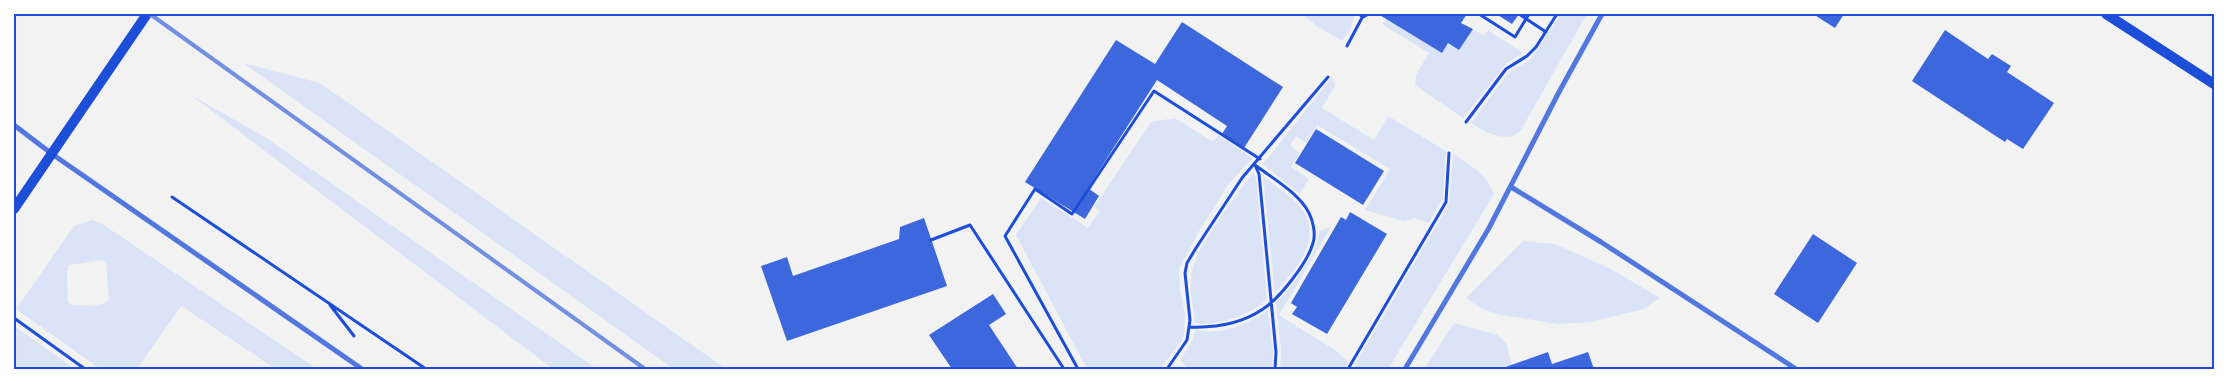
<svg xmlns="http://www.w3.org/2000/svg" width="2228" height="383" viewBox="0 0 2228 383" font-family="'Sofia Sans Condensed',sans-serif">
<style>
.green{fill:#dbe4f7;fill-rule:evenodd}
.building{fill:#3d67dc}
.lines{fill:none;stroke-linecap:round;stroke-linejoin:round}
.path{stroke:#1d4ed8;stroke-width:3}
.minor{stroke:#5277de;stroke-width:5}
.secondary{stroke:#1d4ed8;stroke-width:10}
.rail{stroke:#7290e2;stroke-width:4}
.neatline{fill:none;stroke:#1d4ed8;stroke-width:2}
</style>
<rect width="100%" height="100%" fill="#f2f2f2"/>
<!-- green -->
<path class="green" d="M1302,14h53l-5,16 -8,11 -24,-14z
M1561,14h26l-66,116c-14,15 -36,2 -50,-7l36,-48 6,-6 16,-8z
M1386,19l56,34 6,-10 11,7 14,-21 11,7 4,-6 35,23 -16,10 -44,55 -48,-33 1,-10 13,-22 -47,-29z
M243,63l77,20 406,286h-52z
M1332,77l3,9 -13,22 52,32 14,-24 58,35 -3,46 -14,26 -14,-5 -11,3 -39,-11 25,-41 -73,-44 -11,18 -10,-7 -6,10 10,7 -9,14 18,12 -10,15 -36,-30z
M191,95l77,44 329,230h-44z
M1175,118l38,24 5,-7 35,23 -24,25 -31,50 -19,36 1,20 5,25 -1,20 -3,8 -21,27h-73l-71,-134 25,-37 47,30 12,-17 -6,-4 57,-85z
M1453,154c19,12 32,19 41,40l-106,175h-36l97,-165z
M1253,172l3,5 11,123c-17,14 -49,27 -72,23 -1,-15 -6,-31 -4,-46 2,-29 45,-79 62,-105z
M1263,176c13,11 32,22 41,36 18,30 -10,59 -29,81z
M92,220l12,5 213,144h-41l-95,-63 -44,63h-37l-84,-60 58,-83zM103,260l3,4 3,34c-5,11 -27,7 -37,7l-4,-3 -1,-29 2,-8z
M1331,227l-52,88 59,37 11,11 -5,6h-64l1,-19 -5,-48c14,-11 45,-54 43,-71z
M1523,241l32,3 56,25 49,29 -16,11 -54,13 -32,2 -61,-10 -17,-6 -14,-10z
M1268,310l5,41 -1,18h-83l-9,-8 13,-22 2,-9c30,5 48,-4 73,-20z
M1454,323l44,12 8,8 6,22 -13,4h-75z
M14,326l61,43h-61z"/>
<!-- building -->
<path class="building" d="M1378,14h89l-6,9 12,6 -14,21 -11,-7 -6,10z
M1496,14h23l-7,10z
M1813,14h31l-9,14z
M1182,22l101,65 -39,61 -22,-14 5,-8 -70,-46 -69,108 11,8 -14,23 -60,-37 91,-142 39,24z
M1945,30l43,29 4,-5 19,12 -4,6 47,31 -31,46 -16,-10 -2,3 -93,-61z
M1316,129l68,42 -21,34 -68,-42z
M1350,212l37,22 -60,100 -35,-20 5,-7 -6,-4 50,-86 5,3z
M924,218l23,68 -160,55 -26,-75 26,-9 6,19 106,-37 1,-12z
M1813,234l44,29 -39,60 -44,-29z
M993,294l13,20 -17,11 29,44h-66l-23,-34z
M1548,352l4,12 36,-12 6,17h-94z"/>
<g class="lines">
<!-- path -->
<path class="path" d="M1359,14l4,3 6,-3
M1479,14l36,23 14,-23
M1519,14l27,18
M1347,46l17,-32
M1466,122l40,-53 21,-13 9,-9 21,-33
M1255,165l4,9 17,178 -1,17
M172,197l254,172
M931,240l39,-15 94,144
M330,305l24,31
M14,318l71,51
M1190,327c26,1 51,-3 73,-18 17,-11 45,-47 50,-66 3,-9 0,-22 -4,-30 -10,-20 -37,-35 -54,-48
M1078,369l-73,-133 30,-47 37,25 82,-123 106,68
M1167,369l20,-29 3,-20 -5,-47 2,-10 9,-15 46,-70 86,-101
M1348,369l98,-167 3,-49"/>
<!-- minor -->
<path class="minor" d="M14,125l38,29 310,215
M1511,187l90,55 195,127
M1405,369l84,-141 70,-136 43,-78"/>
<!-- secondary -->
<path class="secondary" d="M2106,14l108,70
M14,209l133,-195"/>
<!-- rail -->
<path class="rail" d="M150,14l495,355"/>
</g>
<!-- border -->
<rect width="2228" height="383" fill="none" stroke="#ffffff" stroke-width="30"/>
<rect x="15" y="15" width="2198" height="353" class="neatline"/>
</svg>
